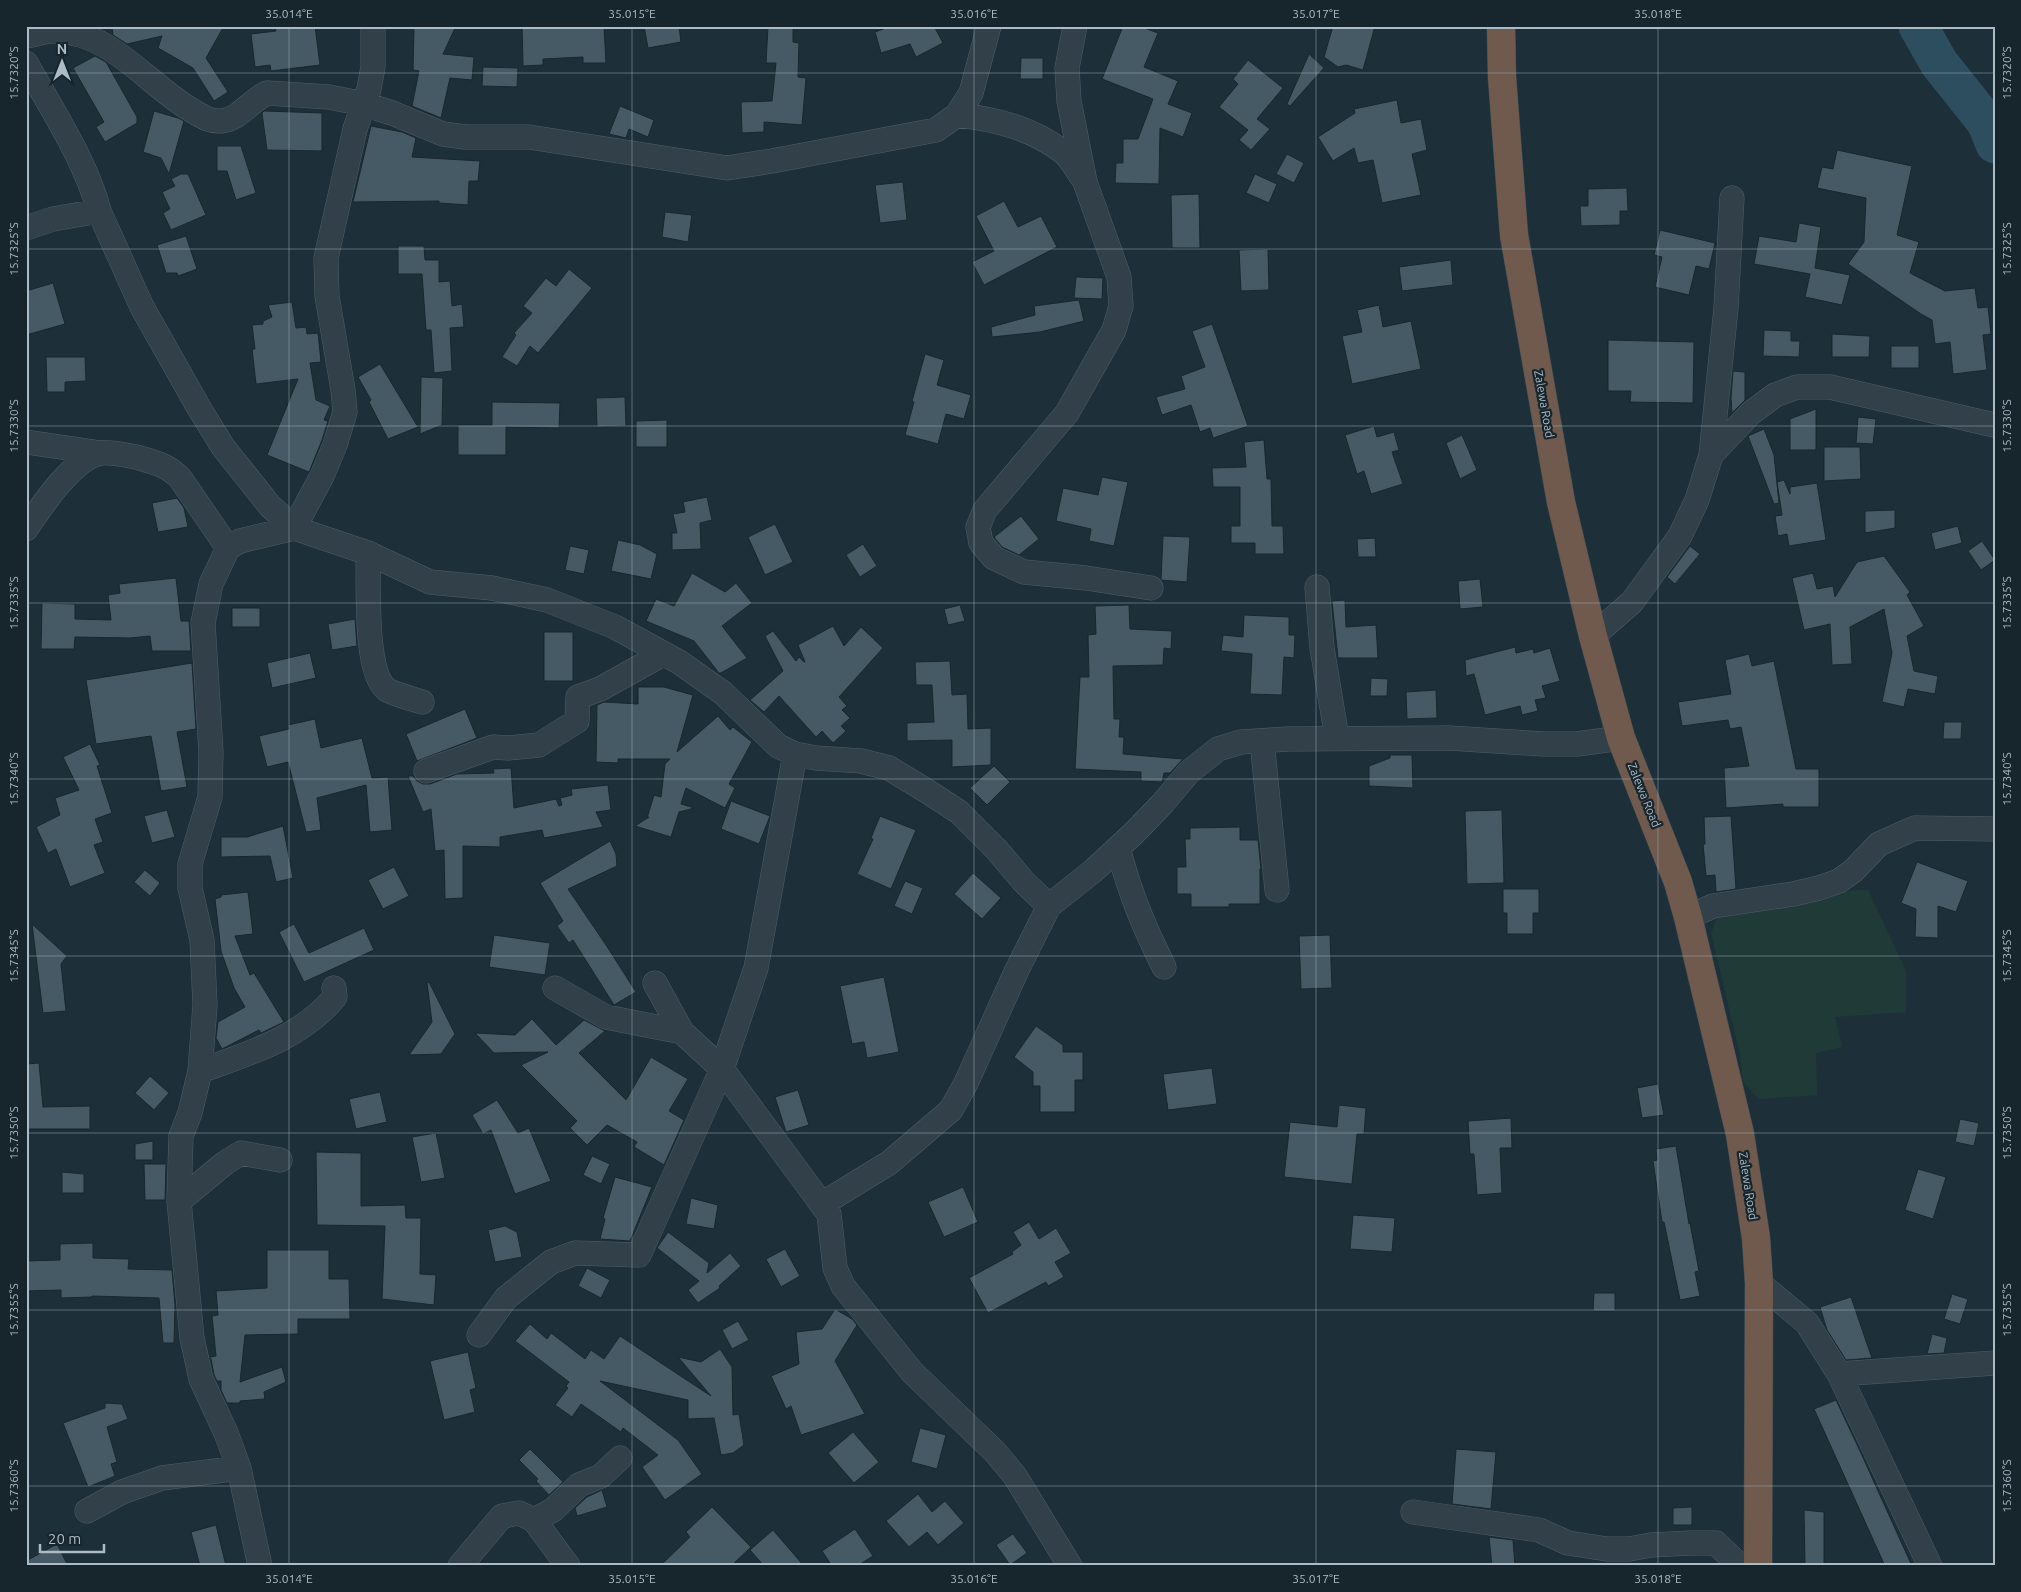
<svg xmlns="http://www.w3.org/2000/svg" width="2021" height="1592" viewBox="0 0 2021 1592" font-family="Ubuntu,sans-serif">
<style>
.green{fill:#203b37}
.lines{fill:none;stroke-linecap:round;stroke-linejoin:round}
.river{stroke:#2d4e5f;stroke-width:39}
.building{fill:#455a65;stroke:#19272f}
.street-casing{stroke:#4f5e67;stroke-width:25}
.highway-casing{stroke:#3c4b53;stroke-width:29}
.street{stroke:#314049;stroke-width:24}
.highway{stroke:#6f5a4d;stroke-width:28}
.ticks{fill:none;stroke:#abbcc6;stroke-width:1;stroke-opacity:0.45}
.labels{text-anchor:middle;stroke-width:4.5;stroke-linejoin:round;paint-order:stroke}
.street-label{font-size:12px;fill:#abbcc6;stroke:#17252d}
.neatline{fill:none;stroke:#abbcc6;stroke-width:2}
.ticks-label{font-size:12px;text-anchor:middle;fill:#abbcc6}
</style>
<rect width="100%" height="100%" fill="#1d2f38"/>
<!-- green -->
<path class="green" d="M1854,890h14l38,81v41l-71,5 7,30 -26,6 1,42 -58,4 -16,-17 -3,-27 -29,-122 7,-17z"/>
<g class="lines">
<!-- river -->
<path class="river" d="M1918,26l21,37 47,59 9,22"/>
</g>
<!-- building -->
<path class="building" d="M112,26h112l-18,32 22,34 -14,9 -21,-33 -35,-20 4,-12 -35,8 -14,-9z
M275,26h40l5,39 -49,6 -1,-6 -15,2 -4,-33 25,-3z
M414,26h42l-13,28 31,3 -2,23 -22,-2 -9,40 -29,-12 7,-35 -6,-1z
M522,26h82l2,37h-23v-6l-40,2v6l-20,1z
M644,26h35l2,16 -33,6z
M768,26h25v16l6,1 -1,34 8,1 -4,47 -38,-3v10l-22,1 -1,-31 31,-1 4,-38h-10z
M892,26h42l9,17 -27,14 -6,-13 -29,9 -6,-21z
M1123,26h16l19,7 -14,34 34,14 -10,23 24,9 -9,24 -23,-9 -1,56 -44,-1 1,-20h7v-24h15l15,-40 -51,-20z
M1333,26h42l-12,44 -17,-5 -8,2 -14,-10z
M1309,54l15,14 -34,38 -3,-2z
M95,56l11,6 31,55v6l-32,19 -9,-15 8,-5 -31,-54z
M1021,58h22v21h-23z
M1248,60l35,28 -26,31 13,10 -19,21 -12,-10 9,-10 -29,-23 19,-23 -5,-5z
M483,67l35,1 -1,19 -35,-1z
M1397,100l4,23 20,-4 6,31 -15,4 9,41 -39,8 -9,-43 -15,3 -4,-15 -21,13 -15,-24 37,-24 -1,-4z
M620,106l34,14 -6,17 -19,-8 -3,9 -17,-4z
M154,111l24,7 6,3 -15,53 -8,-16 -18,-6z
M264,111l58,2v38l-55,-1 -5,-37z
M371,126l31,6 14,6 -4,19 68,4 -2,20h-9l-1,24 -29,-2v-2l-86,1z
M217,146h24l15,47 -20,7 -9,-29h-10z
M1837,150l75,16 -15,69 22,7 -9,31 35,18 30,-3 3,20 10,-1 3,27 -8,1 4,35 -34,4 -3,-32 -15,2 -3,-24 -11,-6 -73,-50 16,-22 2,-44 -49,-10 5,-21 11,2z
M1287,154l17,9 -10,20 -18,-9z
M181,174h7l18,41 -35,15 -8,-17 7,-4 -8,-17 13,-6 -4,-7z
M1255,174l22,10 -8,19 -23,-10z
M903,182l4,38 -27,3 -5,-38z
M1627,188l1,23h-8v14l-39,1 -1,-20h8v-17z
M1199,194l1,54h-28l-1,-53z
M1004,201l14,26 23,-11 16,31 -73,38 -12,-23 22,-11 -18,-35z
M665,212l27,3 -4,27 -26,-5z
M1799,223l22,4 -6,41 35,7 -8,30 -37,-8 5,-23 -56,-10 5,-28 37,6z
M1660,230l55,13 -6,26 -13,-3 -7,29 -34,-8 7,-30 -8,-2z
M186,236l11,33 -19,7 -1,-3h-11l-9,-28z
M398,246h26l1,14h14v22l11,-1 2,25 10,-2 2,23 -14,1 2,43 -18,2 -3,-43h-5l-4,-56h-24z
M1268,249l1,41 -28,1 -2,-41z
M1451,260l2,25 -51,6 -3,-24z
M569,269l23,19 -54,65 -8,-7 -13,20 -15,-9 14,-22 -2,-2 18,-20 -9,-7 23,-28 10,8z
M1076,277l27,1 -1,21 -28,-1z
M53,283l12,41 -39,11v-44z
M1079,300l5,21 -44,11 -48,5 -1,-10 44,-12 -1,-9z
M292,302l4,26 10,-1 1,7 11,-1 3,29 -11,1 6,37 14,6 -6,14 4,1 -6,19 -13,32 -42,-17 31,-76 -42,5 -4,-35h3l-3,-24 11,-1v-3l9,-4 -4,-12z
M1379,305l4,22 28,-6 10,48 -69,15 -10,-48 20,-4 -5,-22z
M1212,324l36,102 -35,12 -3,-10 -10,4 -9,-27 -29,10 -6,-18 29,-8 -4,-13 24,-9 -13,-36z
M1764,330l27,1v10h9l-1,16 -36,-1z
M1832,334l38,2 -1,21h-37z
M1608,340l86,2 -1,61 -63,-1 1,-11h-23z
M1891,346h28v22h-28z
M925,354l19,6 -7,25 34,10 -7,24 -18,-5 -8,30 -33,-9 9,-33 -2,-1z
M46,357h39l1,24 -21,1v10h-18z
M380,364l38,63 -30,12 -19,-37 2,-2 -13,-23z
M1733,371l12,1v28l-13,13 -1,-15z
M421,377l22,1 -1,47 -22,9z
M625,397l1,29 -29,1 -1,-29z
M492,402l68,1 -1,25 -53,-1v28h-48v-30h34z
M1816,409v41h-26v-31z
M1858,417l18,2 -3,25 -17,-1z
M667,420v27h-31v-26z
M1374,426l3,11 17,-5 5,18 -7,2 11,32 -32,10 -7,-23 -7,3 -12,-39z
M1764,429l10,26 5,48 -5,1 -26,-68z
M1462,435l15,35 -17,9 -14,-36z
M1264,440l3,39h4l1,47h11l1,28h-29v-11h-24v-17h9v-39h-27l-1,-19 34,-1 -2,-25z
M1824,447h36l1,32 -37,2z
M1102,477l26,5 -14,64 -25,-5 2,-12 -35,-8 7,-33 35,7z
M1784,480l6,14v-7l27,-4 9,57 -37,6 -2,-12 -9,2 -3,-20 7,-1 -5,-33z
M707,497l5,23 -12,3 1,26 -29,1v-17h5l-4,-19 12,-2 -2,-10z
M177,498l7,10 4,19 -30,5 -6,-29z
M1895,510v18l-30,5v-22z
M1021,516l18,23 -20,16 -17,-8 -8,-10z
M775,524l18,38 -28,13 -17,-38z
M1958,526l4,17 -27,7 -4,-17z
M1163,536l27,1 -3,45 -26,-2z
M1375,538l1,19h-18l-1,-18z
M618,540l22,5 17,9 -6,25 -40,-8z
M1982,541l13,19 -14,10 -13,-19z
M863,544l14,22 -17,11 -14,-22z
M570,546l19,4 -5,24 -19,-4z
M1690,546l10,8 -25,30 -8,-7z
M1884,556l26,36 -3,3 17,31 -17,10 7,35 24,5 -3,18 -27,-5 -4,18 -22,-5 10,-49 -8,-44 -34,18 2,37 -20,1 -2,-41 -26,6 -12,-52 21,-5 4,16 16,-3 2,11 22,-35z
M692,573l33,19 11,-9 16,20 -30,23 25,32 -26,15h-2l-25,-32 -48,-20 10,-22 18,7z
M176,578l5,43h8l2,30h-39l-2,-15 -20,2 -55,-1 -1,12h-33l1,-46 33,1v15l36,1 -3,-25 12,-2 -1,-9z
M1480,579l3,28 -23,2 -2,-28z
M1345,600l1,27 30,-2 2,33h-40l-6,-57z
M960,605l5,16 -17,4 -4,-16z
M1129,605l1,24 42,2 -1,18 -7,-1 -1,17 -50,1 1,53h6l-1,18h5l-1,17 60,5 -13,14h-6l-2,9 -21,-1v-9l-66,-3 5,-92h9l-1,-42 8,-1 -1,-28z
M232,608h28v19h-28z
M1244,615l45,2v18h6l-1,23 -10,-1 -2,38 -32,-1 2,-40 -31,-3 2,-16 20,2z
M355,619l2,27 -25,4 -4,-26z
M833,626l11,20 17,-19 22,21 -44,49 8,9 -5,4 8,8 -9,8 5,5 -13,12 -11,-12 -6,6 -37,-41 -15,16 -14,-12 33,-29 -18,-35 8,-5 23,30 3,-4 5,5h1l-7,-17z
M544,632h29v49h-29z
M1515,647l1,6 17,-4 1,4 16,-5 10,33 -18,5 4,12 -11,2 3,11 -16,4 -2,-9 -35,9 -11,-41 -8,2 -1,-16z
M310,653l6,25 -44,10 -5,-25z
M1749,654l3,12 22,-5 22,108h23v38h-36v-3l-57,4 -2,-40 25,-2 -8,-39 -11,2 -2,-9 -46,6 -4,-24 53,-8 -6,-34z
M950,661l2,34 15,-1 1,35 23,-1v37l-39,2v-27l-45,1v-18l27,-1 -2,-37h-16l-1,-23z
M192,663l4,66 -19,3 10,55 -26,4 -10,-55 -55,8 -10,-64z
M1371,678l17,1 -1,17h-17z
M638,687h26l29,8 -16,57 41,-36 12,14 3,-3 19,15 -23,42 6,4 -10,20 -39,-20 -5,16 14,4 -16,4 -8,25 -36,-11 14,-9 -2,1 7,-23 7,2 4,-33 5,-5h-52v4l-22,-1 1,-57 7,-3 34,2z
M1436,690l1,28 -30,1 -1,-27z
M465,709l12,29 -60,23 -11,-27z
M315,719l6,29 41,-10 10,40 16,-1 4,53 -22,2 -4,-47 -49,13 4,32 -15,2 -18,-70 -21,5 -8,-31 30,-7 -1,-4z
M1944,722h18l-1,17h-18z
M90,744l10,21 -3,1 15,47 -17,6 8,23 -9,3 11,28 -35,14 -14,-38 -8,4 -12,-26 24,-12 -5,-17 24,-8 -16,-33z
M1390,755h22l1,33 -44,-2v-20l21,-8z
M994,766l16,16 -23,23 -17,-17z
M511,768l3,40 42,-9 3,7 3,-1 -2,-7 12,-3 -1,-6 37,-4 3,25 -15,2 7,15 -59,11 -2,-8 -42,7v10l-37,-1v52l-18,1 -1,-49 -9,1 -4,-42 -8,3 -15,-36h5l4,5 6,3h7l27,-10 37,-1 -1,-4z
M731,801l39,15 -11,28 -38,-15z
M167,810l8,27 -23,6 -8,-27z
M1502,810l2,73 -37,1 -2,-73z
M880,816l36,14 -25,59 -34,-15 16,-35 -2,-1z
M1731,816l5,73 -20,3 -1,-17 -9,1 -3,-32h2l-1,-27z
M283,826l10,52 -17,4 -6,-26 -49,1v-20h26z
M1240,827v13h18l3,29h-1v35h-31v3h-38v-13h-14v-27h9l-1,-28h5v-11z
M610,841l6,13 1,12 -49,23 38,56 30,47 -22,13 -41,-65 -4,3 -12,-17 6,-5 -23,-38z
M1917,862l51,19 -12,31 -18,-6v32l-23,-1 1,-28 -15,-6z
M394,867l15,29 -26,13 -15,-29z
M145,870l15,13 -10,13 -16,-14z
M973,873l28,25 -19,21 -28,-25z
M905,881l18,7 -11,26 -18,-8z
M1503,889h36v24h-6v21h-26v-21h-4z
M248,892l5,42 -18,2 15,39 4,-2 30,49 -23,11 -2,-3 -37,19 -6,-11 2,-16 27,-15 -11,-19 -13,-37 -6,-52 6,-2v-2z
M32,924l35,32 -6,8 5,47 -23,2z
M294,924l15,29 55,-25 10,22 -70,32 -25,-50z
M494,935l56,8 -5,32 -56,-8z
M1330,935l2,53 -31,1 -2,-53z
M884,977l15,75 -32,6 -3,-16 -12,2 -12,-58z
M429,982l26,52 -14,20 -32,1 23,-33 -5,-39z
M532,1019l24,26 28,-25 21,11 -26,22 47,47 25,-43 37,22 -19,32 15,9 -20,45 -30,-18 3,-5 -30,-17 -20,20 -17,-17 7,-7 -56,-56 27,-13 -54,1 -19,-20 40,2z
M1036,1026l27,19v7h20v28h-8v32h-35v-26h-7v-14l-19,-15z
M39,1063l4,44 47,-1v23h-64v-65z
M1212,1068l5,36 -49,6 -5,-36z
M150,1076l19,17 -15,17 -19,-17z
M1658,1084l6,31 -22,3 -5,-30z
M798,1090l11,35 -23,7 -11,-35z
M380,1092l7,30 -31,7 -7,-30z
M497,1100l21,33 11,-5 22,53 -36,13 -24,-64 -8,4 -11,-19z
M1339,1105l27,3 -2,26h-7l-5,50 -68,-7 6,-55 47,5z
M1511,1118l1,30h-12l2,45 -25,2 -3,-41h-4l-2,-33z
M1960,1119l19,4 -5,23 -19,-4z
M436,1133l9,45 -24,4 -9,-45z
M153,1141v19h-18v-16z
M1676,1146l13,78 1,-1 9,48 -4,1 5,24 -20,4 -16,-78h-2l-9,-61 4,-1 -1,-11z
M316,1152l45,1v53l44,-1 1,13h15l-1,56 16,1 -2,30 -52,-6 3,-73 -68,-1z
M592,1156l18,8 -9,20 -18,-9z
M144,1164h22l-1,36h-20z
M1918,1169l28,8 -13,42 -28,-9z
M62,1172l22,2v19h-22z
M615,1177l37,10 -22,54 -30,-2 5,-20 -2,-1z
M963,1187l15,35 -34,15 -16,-35z
M691,1198l27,7 -4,24 -28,-5z
M1353,1215l42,3 -3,34 -42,-3z
M1029,1222l10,17 17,-11 15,25 -16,9 9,15 -16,9 -2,-4 -58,31 -19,-35 44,-24 -1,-2 9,-7 -8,-13z
M505,1226l12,6 5,25 -27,5 -7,-32z
M668,1232l41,31 -2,10 23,-20 11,13 -22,20 1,2 -22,15 -10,-13 11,-9 -42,-33z
M93,1243v15l36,1 -1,10 44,1 3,35 -1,38h-11l-4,-45 -67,-2v1l-31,1v-8l-35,1v-30l34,-1v-16z
M785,1249l15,27 -19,11 -15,-28z
M267,1250h62v29h20l1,40h-52v15l-53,1 -5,47 42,-15 4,15 -22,10 1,7 -25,2v2h-13l-6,-13v-9h-4l-3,-6 -3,-16 -1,-2 6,-1 -4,-40 6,-1 -2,-24 51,-3z
M587,1268l23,12 -9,18 -23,-12z
M1594,1293h21v18h-22z
M1952,1294l16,5 -8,25 -16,-5z
M1851,1297l15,44 6,17 -26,2 -19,-30 -7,-23z
M835,1309l17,10 5,6 -22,36 30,53 -64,21 -10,-29 -5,3 -15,-33 28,-12 -3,-32 26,-3z
M738,1321l11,19 -17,9 -10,-19z
M530,1324l17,15 4,-6 34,26 6,-9 13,9 16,-23 91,60 -33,-39 23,5 19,-13 12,18 1,48 6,-1 5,31 -11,8 -12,2 -7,-37 -26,1v-19l-88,-19 78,59 24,34 -37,26 -23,-33 16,-12 -35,-27 -2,4 -40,-28 -9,13 -17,-12 13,-17 -2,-2 3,-4 -54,-41z
M1932,1334l15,4 -3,15 -17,1z
M468,1352l8,36 -6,2 5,22 -31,8 -14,-59z
M1836,1400l24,51 52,115h-27l-71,-157z
M105,1403l17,1 6,15 -21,8 10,35 -6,2 4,12 -27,11 -25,-64 42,-15z
M920,1428l26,7 -9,34 -26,-7z
M853,1432l26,30 -25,21 -26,-30z
M530,1449l33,33 -14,13 -13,-14 2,-2 -19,-19z
M1456,1449l40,3 -5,57 -39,-5z
M602,1490l5,17 -30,9 -2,-8 12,-11z
M918,1494l14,18 13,-11 19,22 -26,22 -11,-13 -18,15 -23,-26z
M712,1507l39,40 -20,19h-71l30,-29 -4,-5z
M1692,1507v18h-19v-17z
M1804,1510l20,2v54h-19z
M216,1525l10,41h-26l-9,-34z
M855,1529l18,27 -16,10h-25l-10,-15z
M773,1530l31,36h-40l-14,-16z
M1013,1534l14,19 -17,12 -14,-20z
M1489,1537l24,3 2,26h-23z
M57,1544l11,22h-42v-5z"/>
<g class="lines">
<!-- street casing -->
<g class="street-casing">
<path id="street" d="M1075,26l-8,42 2,33 16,81 34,95 2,29 -7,24 -47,83 -82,97 -7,17 3,16 13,15 30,14 62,6 65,10
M26,36c9,-1 18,-5 27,-5 58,-1 94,54 140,80 10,6 18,11 29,10 19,-3 29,-21 45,-28l62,4 35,7 28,9 51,21 22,3h64l198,31 45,-7 164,-31 21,-15 14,-22 18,-67
M26,63c25,45 60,98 73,148l43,96 57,101 24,39 47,59 24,22 74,25 62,29 62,6 55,12 68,27 64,35 44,31 55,53 17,8 21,4 45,3 28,7 41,25 29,19 37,37 28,33 25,24 44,-35 41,-38 28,-29 27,-32 29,-23 23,-7 47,-3 161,-1 95,6h33l44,-6
M957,115c38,4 75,13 106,37 7,5 13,17 18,24
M26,228l27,-9 46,-8
M26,442l75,11
M1711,455l40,-42 24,-18 22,-8h33l164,38
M26,529c15,-22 47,-71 75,-76 10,-1 25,2 35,4 18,5 31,8 44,21l48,70
M368,553c1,30 -4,118 18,136 6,5 28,10 36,13
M1317,587l5,61 15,90
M1593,636l39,-34 48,-66 17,-36 14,-45 15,-147 6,-110
M1262,741l15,149
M426,771l67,-24 15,1 31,-3 38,-24 1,-24 22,-8 63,-35
M1118,848c12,45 25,77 46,119
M1688,917l25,-11 80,-12 26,-6 20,-7 14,-10 26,-27 36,-16 80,1
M655,983l27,49
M555,988l51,29 76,15 40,37 107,145 6,54 8,18 69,86 83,80 20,24 55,90
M200,1071c48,-17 101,-33 135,-74l-1,-9
M179,1201l46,-38 16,-10 39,7
M822,1204l67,-41 62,-53 15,-27 50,-111 33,-66
M1759,1283l48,40 32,51 91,192
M479,1335l27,-37 45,-36 24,-9 64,2 83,-186 34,-101 39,-214
M1839,1374l156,-11
M87,1511l35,-19 40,-14 77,-10
M1413,1512l126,18 29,13 39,6h22l22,-4 40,-2h25l24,23
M534,1520l19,-10 26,-25 22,-9 19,-18
M260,1566l-21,-98 -13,-35 -25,-54 -9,-41 -13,-137 2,-65 9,-23 10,-42 5,-66 -3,-65 -12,-52v-24l20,-67 1,-45 -8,-129 8,-39 17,-36 12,-7 54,-13 28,-52 13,-31 10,-33 -2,-22 -16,-94 -1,-38 29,-129 14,-40 4,-22v-41
M460,1566l42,-50 17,-3 15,7 34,46"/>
</g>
<!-- highway casing -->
<g class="highway-casing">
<path id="highway" d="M1501,26l1,51 12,158 47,267 32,134 28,102 57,144 10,35 52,217 16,104 3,45 -1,283"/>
</g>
<!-- street -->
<use href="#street" class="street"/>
<!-- highway -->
<use href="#highway" class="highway"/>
</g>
<!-- ticks -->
<path class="ticks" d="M289,26v1540M632,26v1540M974,26v1540M1316,26v1540M1658,26v1540M26,73h1969M26,249h1969M26,426h1969M26,603h1969M26,779h1969M26,956h1969M26,1133h1969M26,1310h1969M26,1486h1969"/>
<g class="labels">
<!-- street labels -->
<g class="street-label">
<text transform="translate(1544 404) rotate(80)" y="4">Zalewa Road</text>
<text transform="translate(1644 795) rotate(68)" y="4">Zalewa Road</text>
<text transform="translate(1748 1186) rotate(81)" y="4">Zalewa Road</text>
</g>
</g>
<!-- border -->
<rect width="2021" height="1592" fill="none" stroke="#17252d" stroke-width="55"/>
<!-- north arrow -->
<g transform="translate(62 62)" stroke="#17252d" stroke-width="4" paint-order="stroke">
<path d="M0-4L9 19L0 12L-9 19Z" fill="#abbcc6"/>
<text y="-8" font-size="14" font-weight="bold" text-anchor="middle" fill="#abbcc6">N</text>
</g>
<!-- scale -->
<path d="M40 1544v8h64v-8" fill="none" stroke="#abbcc6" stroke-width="2.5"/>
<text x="48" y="1544" font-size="15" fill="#abbcc6" stroke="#17252d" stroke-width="4" paint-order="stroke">20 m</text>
<rect x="28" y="28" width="1966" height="1536" class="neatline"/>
<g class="ticks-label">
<text x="289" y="18">35.014°E</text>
<text x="632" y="18">35.015°E</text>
<text x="974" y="18">35.016°E</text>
<text x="1316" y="18">35.017°E</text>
<text x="1658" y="18">35.018°E</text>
<text transform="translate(14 73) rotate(-90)" y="4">15.7320°S</text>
<text transform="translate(2007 73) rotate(-90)" y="4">15.7320°S</text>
<text transform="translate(14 249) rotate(-90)" y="4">15.7325°S</text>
<text transform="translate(2007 249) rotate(-90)" y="4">15.7325°S</text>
<text transform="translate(14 426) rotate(-90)" y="4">15.7330°S</text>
<text transform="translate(2007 426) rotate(-90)" y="4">15.7330°S</text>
<text transform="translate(14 603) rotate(-90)" y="4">15.7335°S</text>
<text transform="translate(2007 603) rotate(-90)" y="4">15.7335°S</text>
<text transform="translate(14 779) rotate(-90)" y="4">15.7340°S</text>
<text transform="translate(2007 779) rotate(-90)" y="4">15.7340°S</text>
<text transform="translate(14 956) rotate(-90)" y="4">15.7345°S</text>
<text transform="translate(2007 956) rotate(-90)" y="4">15.7345°S</text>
<text transform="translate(14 1133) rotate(-90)" y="4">15.7350°S</text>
<text transform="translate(2007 1133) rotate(-90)" y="4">15.7350°S</text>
<text transform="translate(14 1310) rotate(-90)" y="4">15.7355°S</text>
<text transform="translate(2007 1310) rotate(-90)" y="4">15.7355°S</text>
<text transform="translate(14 1486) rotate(-90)" y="4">15.7360°S</text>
<text transform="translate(2007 1486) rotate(-90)" y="4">15.7360°S</text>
<text x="289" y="1583">35.014°E</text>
<text x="632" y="1583">35.015°E</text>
<text x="974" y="1583">35.016°E</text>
<text x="1316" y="1583">35.017°E</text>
<text x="1658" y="1583">35.018°E</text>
</g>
</svg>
